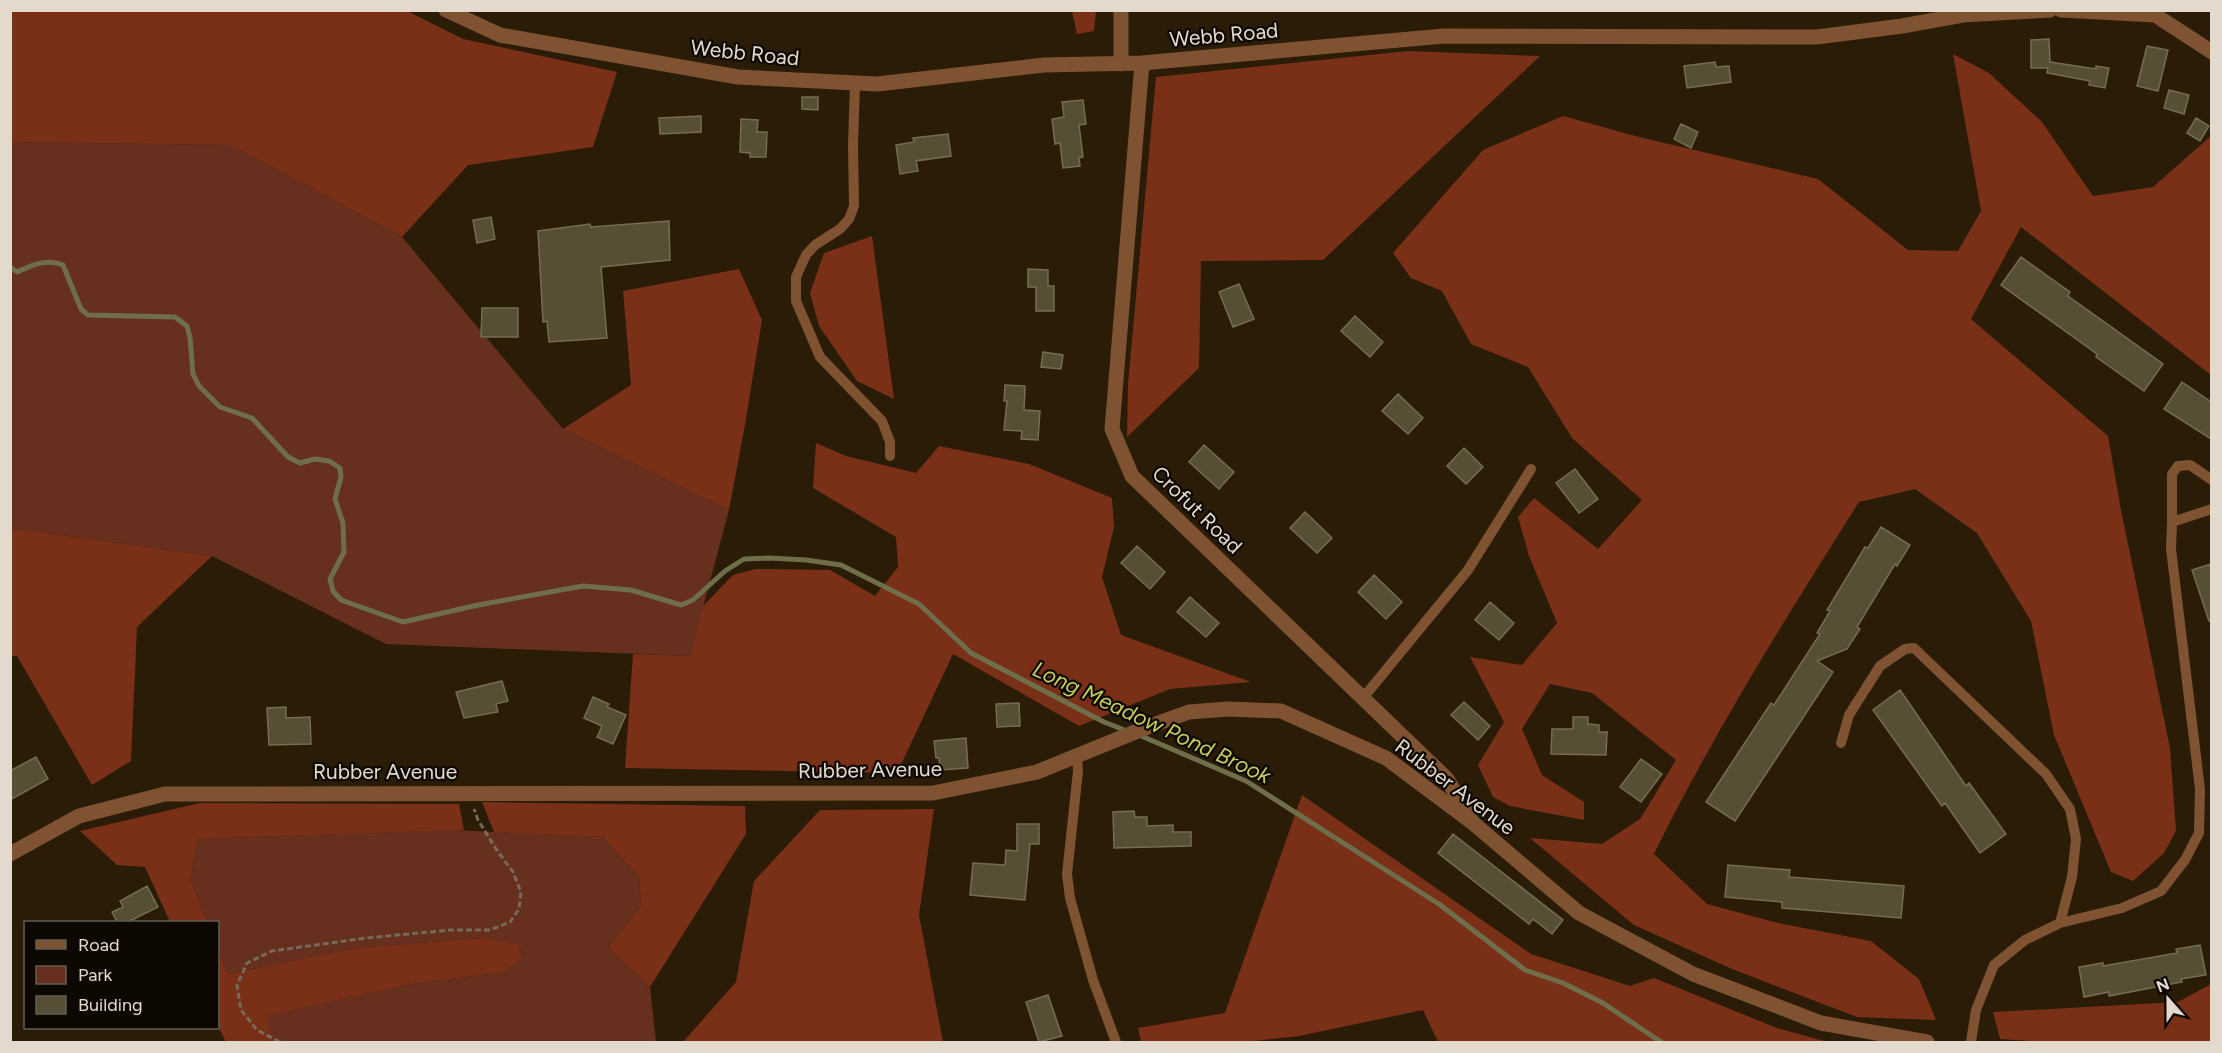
<svg xmlns="http://www.w3.org/2000/svg" width="2222" height="1053" font-family="Figtree,sans-serif">
<rect width="100%" height="100%" fill="#2a1c07"/>
<!-- green -->
<path fill="#67301e" d="M11 142 231 145 402 237 563 429 729 510 690 656 386 644 212 556 11 528Z
M453 830 603 837 639 877 641 906 608 947 650 987 656 1042H272L265 1016 412 984 504 972 523 955 517 944 483 938 355 948 228 974 218 948V922H207L191 880 197 839Z"/>
<!-- forest -->
<path fill="#793017" d="M11 10 407 11 463 39 617 72 593 147 468 165 402 237 231 145 11 142Z
M1072 11H1096L1094 31 1077 34Z
M1408 51 1540 56 1323 260 1201 261 1199 368 1127 437 1128 384 1156 77Z
M1953 54 1989 73 2042 122 2093 196 2153 187 2211 136V375L2021 227 1971 319 2108 436 2121 510 2170 748 2176 831 2164 853 2133 881 2111 872 2054 735 2031 621 1977 533 1915 489 1859 502C1787 616 1714 732 1654 854L1707 904 1778 923 1871 941 1919 979 1936 1020 1857 1017 1732 969 1634 925 1530 838 1602 844 1640 819 1676 760 1592 693 1550 684 1522 729 1542 775 1584 802V820L1510 806 1493 797 1478 765 1504 722 1470 657 1522 665 1557 623 1529 556 1518 517 1534 498 1598 549 1642 500 1572 438 1528 367 1471 344 1442 291 1411 278 1393 253 1483 150 1563 116 1639 137 1818 179 1908 250 1958 251 1981 211Z
M872 236 894 399 857 381 819 326 810 293 824 253Z
M739 269 762 320 745 425 729 510 563 429 631 385 623 291Z
M816 443 846 456 916 473 939 446 1029 464 1112 498 1114 527 1102 577 1121 635 1251 682 1170 689 1079 726 953 654 897 773 625 768 633 654 690 656 703 606 733 575 756 569 830 570 875 596 898 567 896 537 813 488Z
M11 528 212 556 137 627 131 761 92 785 17 656H11Z
M1302 795 1531 954 1630 986 1654 978 1777 1028 1828 1042H1438L1423 1010 1299 1036 1246 1042H1141L1138 1028 1225 1013Z
M482 802 745 806 746 834 650 987 608 947 641 906 639 877 603 837 494 832Z
M200 803 459 804 464 830 197 839 191 880 207 922H170L145 867 117 865 80 831Z
M934 809 919 915 943 1042H683L736 982 754 881 820 810Z
M483 938 517 944 523 956 504 972 412 984 266 1016 272 1042H226L218 1026V948L228 974 355 948Z
M2211 984V1042H2047L2000 1039 1993 1012 2178 1002Z"/>
<g fill="none" stroke-linecap="round" stroke-linejoin="round">
<!-- stream -->
<path stroke="#6e6e4a" stroke-width="5" d="M10 267 17 272C33 265 46 258 63 265L81 309 88 315 175 317 187 326 190 338 193 374 199 386 220 407 252 418 288 457 300 463 315 459 329 461 340 468 341 477 335 499 343 523 344 552 330 579 333 591 341 600 403 622 478 605 583 586 631 590 681 605 693 600 725 571 744 559 769 558 806 560 841 565 919 604 971 653 1104 722 1127 731
M1139 735 1246 781 1439 904 1525 970 1563 983 1603 1003 1661 1042"/>
</g>
<!-- building -->
<path fill="#564f35" stroke="#746d52" stroke-width="1.5" d="M2049 39 2050 62 2096 69V66L2109 68 2105 88 2089 85 2090 81 2047 73 2048 68H2031V40Z
M2147 46 2168 50 2158 91 2137 86Z
M1715 62 1716 67 1729 66 1731 82 1687 88 1684 66Z
M2169 90 2189 95 2184 114 2164 108Z
M802 97H818V110L802 109Z
M1083 100 1086 124 1079 125 1083 157 1079 158 1080 166 1063 168 1060 143 1055 144 1052 119 1064 117 1062 102Z
M701 116V132L660 134 659 118Z
M2196 118 2209 126 2200 141 2187 133Z
M741 119 758 120 757 132H767L766 157H750V153L740 152Z
M1681 124 1698 132 1691 148 1674 139Z
M948 134 951 156 916 161 918 171 900 174 896 145 914 142 913 138Z
M491 217 495 239 477 243 473 220Z
M669 221 670 260 601 267 607 338 549 342 547 321 543 322 538 231 590 224 591 227Z
M2021 257 2070 292 2068 296 2163 364 2144 391 2096 357 2097 354 2001 285Z
M1028 269 1048 270V286H1054V311H1036V287H1028Z
M1239 284 1254 319 1233 327 1219 292Z
M482 308H518V337H481Z
M1355 316 1383 342 1370 357 1341 331Z
M1043 352 1063 355 1061 369 1041 367Z
M2182 382 2211 402V439L2164 409Z
M1005 385 1025 386 1024 410 1040 411 1038 440 1021 439 1022 431 1004 430 1007 401H1004Z
M1398 394 1423 418 1408 434 1382 411Z
M1204 445 1234 472 1219 489 1189 462Z
M1464 448 1483 467 1466 484 1447 466Z
M1575 469 1598 499 1579 513 1556 483Z
M1305 512 1332 538 1317 553 1290 528Z
M1881 527 1910 545 1897 566 1895 564 1857 627 1860 629 1847 649 1817 661 1833 672 1735 821 1706 802 1771 703 1774 705 1820 634 1817 633 1830 611 1827 610 1865 547 1868 548Z
M1137 546 1165 572 1150 589 1121 563Z
M2211 564V621H2209L2192 570Z
M1374 575 1402 602 1386 619 1358 592Z
M1190 597 1219 623 1206 637 1177 612Z
M1490 602 1514 623 1499 640 1475 620Z
M502 681 508 701 496 704 498 712 464 718 456 692Z
M1900 690 1966 786 1969 783 2006 834 1980 853 1945 803 1942 806 1873 710Z
M593 697 609 704 607 707 626 715 613 744 597 737 602 726 584 718Z
M1464 702 1490 726 1478 740 1451 715Z
M1019 703 1020 726 997 727 996 704Z
M286 707V718L310 717 311 744 269 745 267 708Z
M1573 717H1588V724L1599 725V732H1607L1606 755 1551 754 1552 729H1573Z
M966 738 968 768 940 770 939 758H936L934 741Z
M36 757 48 779 10 800V771Z
M1641 759 1662 774 1641 802 1620 787Z
M1134 811 1135 817H1147V826L1173 825V832H1191V846L1114 848 1113 812Z
M1017 824H1039V844H1030L1025 900 970 895 973 863 1005 865 1006 850 1017 851Z
M1453 834 1563 920 1552 934 1533 919 1529 924 1438 853Z
M1728 865 1790 870 1789 877 1904 886 1901 918 1782 908V902L1725 897Z
M147 886 158 907 128 922H117L112 912 123 907 120 901Z
M2200 945 2206 975 2181 979 2182 982 2109 996V992L2084 997 2079 967 2103 963V966L2177 953 2176 949Z
M1048 995 1062 1036 1039 1042 1026 1002Z"/>
<g fill="none" stroke-linecap="round" stroke-linejoin="round">
<!-- path -->
<path stroke="#766a59" stroke-width="3" stroke-dasharray="6 3" stroke-linecap="butt" d="M280 1042 257 1030 241 1010 237 985 247 963 272 951 366 938 451 930H490L510 922 519 909 521 892 513 872 496 849 478 820 474 809"/>
<!-- service -->
<path stroke="#7f5331" stroke-width="10" d="M855 83 853 146 854 206 849 219 840 229 815 245 806 255 796 277V301L820 357 882 421 890 442V456
M2172 522V474L2178 466 2190 465 2212 480
M1363 698 1468 570 1531 469
M1841 743 1849 715 1880 666 1905 649 1914 648 2046 774 2070 809 2076 839 2072 877 2060 923
M1077 757 1078 771 1067 874 1070 898 1093 980 1116 1042
M1971 1042 1976 1010 1994 965 2025 940 2060 923 2122 908 2161 891 2185 860 2199 833 2200 789 2171 549 2172 522 2212 509"/>
<!-- minor -->
<path stroke="#7f5331" stroke-width="15" d="M446 10 500 35 738 77 877 84 1044 65 1142 63 1444 36 1817 37 1902 26 1963 15 2050 10
M1121 10V64
M2061 10 2155 15 2212 52
M1142 63 1112 429 1132 476 1447 779 1473 823"/>
<!-- tertiary -->
<path stroke="#7f5331" stroke-width="15" d="M10 854 79 816 165 794 933 793 1037 772 1150 726 1189 712 1228 709 1281 711 1386 758 1473 823 1579 913 1693 974 1821 1023 1927 1042"/>
</g>
<g text-anchor="middle" stroke-width="4.5" stroke-linejoin="round" paint-order="stroke">
<!-- street labels -->
<g font-size="21" fill="#e3dacd" stroke="#0e0802">
<text transform="translate(1224 35) rotate(-5)" y="7">Webb Road</text>
<text transform="translate(745 53) rotate(6)" y="7">Webb Road</text>
<text transform="translate(1197 510) rotate(44)" y="7">Crofut Road</text>
<text transform="translate(870 770) rotate(-1)" y="7">Rubber Avenue</text>
<text x="385" y="779">Rubber Avenue</text>
<text transform="translate(1455 787) rotate(37)" y="7">Rubber Avenue</text>
</g>
<!-- water labels -->
<g font-size="22" font-style="italic" fill="#c5ce5b" stroke="#0e0802">
<text transform="translate(1152 722) rotate(25)" y="8">Long Meadow Pond Brook</text>
</g>
</g>
<!-- border -->
<rect width="2222" height="1053" fill="none" stroke="#e3dacd" stroke-width="24"/>
<!-- legend -->
<rect x="24" y="921" width="195" height="108" fill="#0e0802" stroke="#635c53" stroke-width="1.5"/>
<rect x="36" y="940" width="30" height="9" fill="#7f5331" stroke="#635c53" stroke-width="1.5"/>
<text x="78" y="951" font-size="18" fill="#e3dacd">Road</text>
<rect x="36" y="966" width="30" height="18" fill="#67301e" stroke="#635c53" stroke-width="1.5"/>
<text x="78" y="981" font-size="18" fill="#e3dacd">Park</text>
<rect x="36" y="996" width="30" height="18" fill="#564f35" stroke="#635c53" stroke-width="1.5"/>
<text x="78" y="1011" font-size="18" fill="#e3dacd">Building</text>
<!-- north arrow -->
<g transform="translate(2168 999) rotate(339)" stroke="#0e0802" stroke-width="4.5" paint-order="stroke">
<path d="M0-4.5L10 22L0 15L-10 22Z" fill="#e3dacd"/>
<text y="-9" font-size="16" font-weight="bold" text-anchor="middle" fill="#e3dacd">N</text>
</g>
</svg>
